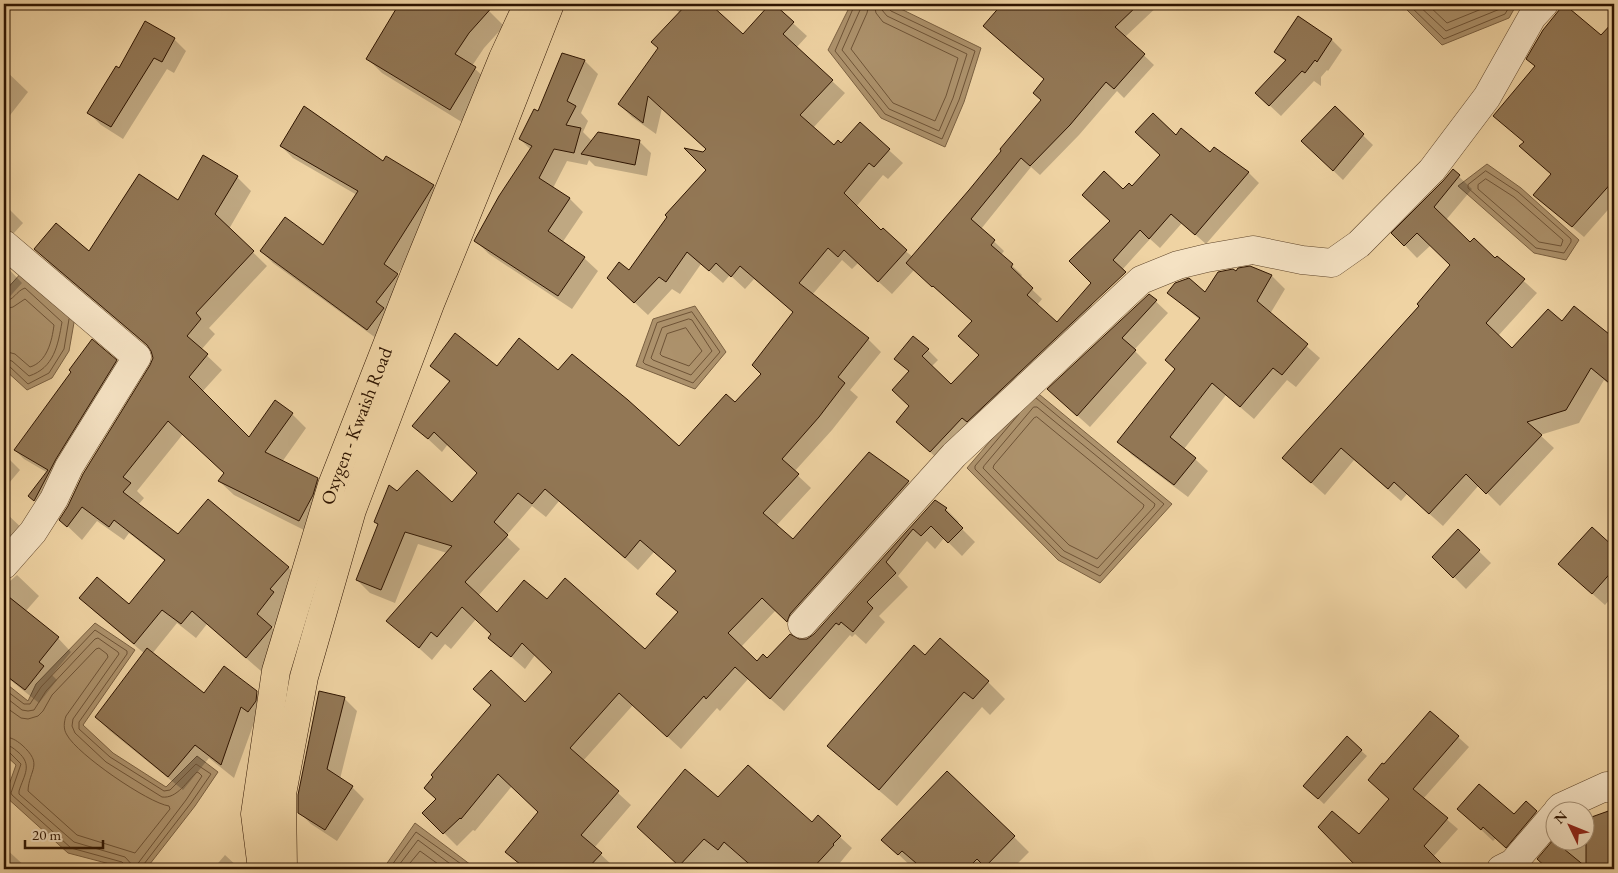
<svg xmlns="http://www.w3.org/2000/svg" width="1618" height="873" font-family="'EB Garamond',serif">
<rect width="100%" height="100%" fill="#efd3a3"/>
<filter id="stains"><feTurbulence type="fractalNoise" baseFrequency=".004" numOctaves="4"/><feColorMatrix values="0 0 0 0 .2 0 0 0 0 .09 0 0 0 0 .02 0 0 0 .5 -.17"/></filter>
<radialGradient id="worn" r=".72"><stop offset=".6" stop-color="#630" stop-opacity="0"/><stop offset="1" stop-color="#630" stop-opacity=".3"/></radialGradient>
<!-- water -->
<path fill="#ad926c" stroke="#7a6041" d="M851 4H886L901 9 981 48 964 102 945 147 881 118 828 50Z
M1401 4H1517L1509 18 1442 45Z
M1487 164 1521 188 1579 240 1566 260 1534 253 1458 186Z
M23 271 75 317 69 351 52 378 27 390 4 369V292Z
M695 306 726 352 695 389 636 366 653 319Z
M1034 390 1172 504 1100 583 1058 560 967 468Z
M95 623 135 650 83 725 113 753 166 787 197 756 218 772 195 806 146 869H129L68 853 5 796 16 765 4 754V682L28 701 36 684Z
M415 823 471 865 469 869H383Z"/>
<!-- shadow -->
<path fill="#0003" fill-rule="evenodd" d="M400 4H492L487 9 504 26 484 48 472 66 490 83 465 124 382 73 367 58Z
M670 4H708L743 36 772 4 807 36 796 48 845 93 813 128 834 147 842 145 860 124 903 163 888 179 883 175 856 207 881 232 913 257 970 191 1042 100 1046 80 985 26 1004 4H1160L1125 37 1154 65 1124 98 1117 91 1079 135 1040 175 1031 167 981 229 1004 251 1001 255 1022 275 1020 278 1042 299 1037 305 1058 324 1093 283 1111 221 1124 191 1132 188 1176 137 1211 154 1215 149 1249 173 1259 183 1206 244 1182 223 1160 248 1150 239 1094 301 1091 307 1126 274 1135 283 941 462 907 431 911 406 910 372 895 359 928 350 938 360 932 366 951 386 980 355 973 322 914 270 892 294 858 263 852 269 842 260 812 295 868 339 881 352 850 390 858 397 832 430 794 472 811 488 776 526 793 541 869 454 908 482 921 495 800 634 776 610 741 647 757 662 767 659 799 641 808 640 814 635 935 501 946 509 959 522 957 524 975 542 962 556 944 538 935 549 927 541 898 576 908 587 879 616 885 622 866 644 855 634 852 637 850 635 784 711 748 679 720 711 717 708 681 749 633 705 583 761 631 805 594 848 614 867 612 869H525L506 852 539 812 512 786 475 831 473 830 457 846 424 813 437 800 425 788 525 704 553 672 535 655 525 669 490 638 493 635 476 619 451 649 445 644 432 660 388 620 447 553 418 544 395 603 370 593 357 580 379 526 375 522 397 492 452 503 479 473 448 444 442 452 414 426 450 383 432 366 498 368 559 372 679 447 735 404 763 374 794 313 754 279 745 289 730 275 723 283 701 264 680 294 672 289 648 315 608 278 630 272 708 170 703 153 707 150 662 108 656 134 632 117 619 104 660 49 680 13ZM559 501 638 570 654 552 677 572 658 594 679 613 645 651 547 601 497 613 478 596 520 549 506 536 532 506 546 517Z
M1299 18 1332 40 1342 50 1328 71 1327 70 1321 77V86L1314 81 1281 116 1267 103 1286 62 1276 52Z
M1612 25 1614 26V203L1584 237 1534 195 1552 175 1521 146 1524 142 1536 67 1528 59 1601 36Z
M174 39 186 51 174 73 167 69 123 139 101 125 89 113 120 70Z
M562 54 585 61 598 74 581 113 588 121 583 132 592 141H639L651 153 647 176 595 166 589 160 587 165 567 161 553 188 570 199 583 212 562 243 584 258 598 271 572 309 489 254 476 241 531 150 520 139 538 112Z
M4 69 28 92 4 123Z
M1335 108 1373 145 1343 180 1313 151Z
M4 124 10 130 4 138Z
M281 146 384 163 433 186 445 198 397 275 409 287 380 341 273 263 261 251 323 247 357 195 293 158Z
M1453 171 1472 189 1446 220 1470 244 1495 260 1498 258 1537 293 1498 336 1513 349 1562 323 1607 334 1614 341V388L1604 380 1579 423 1540 435 1554 448 1500 506 1479 485 1443 526 1407 494 1401 501 1354 460 1325 495 1297 470 1452 265 1431 245 1417 258 1393 233 1444 182Z
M237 177 251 191 229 229 267 266 209 328 215 334 201 350 222 370 202 392 249 439 292 414 306 428 282 462 317 480 332 494 314 535 234 495 219 481 226 474 183 434 137 491 144 498 138 505 178 536 288 567 302 582 288 608 272 628 286 642 261 671 207 624 196 638 177 623 152 654 204 695 256 692 270 706 255 720 234 778 209 758 183 790 110 731 96 717 145 654 95 612 81 598 130 606 166 562 129 533 124 540 97 521 82 540 61 520 151 366 154 358 152 350 50 264 36 249 90 253 179 201Z
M4 204 23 223 4 244Z
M1614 240V249L1610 245Z
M4 264 22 283 4 303Z
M1250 268 1272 276 1285 289 1270 314 1320 358 1296 387 1287 380 1254 419 1226 395 1184 449 1208 471 1188 497 1132 455 1119 442 1176 370 1200 320 1169 293H1206L1237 273Z
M1149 295 1168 313 1134 350 1147 363 1090 427 1061 401Z
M116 361 125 370 39 505 30 496 48 473 24 459 15 450 72 372Z
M4 454 20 470 4 489Z
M4 511 32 538 4 572Z
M1592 528 1614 549V594L1605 605 1572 576Z
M1458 531 1491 563 1466 589 1434 557Z
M17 575 39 596 25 612 58 638 71 652 52 675 57 680 39 703 4 675V581H10Z
M925 657 988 682 1005 699 990 715 982 707 897 806 846 762 829 746Z
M320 692 345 699 357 711 340 779 352 787 364 799 337 841 311 824 299 812Z
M1458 737 1469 747 1423 799 1458 829 1433 857 1445 869H1361L1320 827 1359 835Z
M1347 738 1367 756 1324 804 1310 791Z
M719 798 812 823 840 837 852 848 835 869H684L650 839Z
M1526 803 1548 824 1518 859 1496 838 1493 841 1459 809 1514 816Z
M1614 811V869H1548L1538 859 1556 839 1586 840V820Z
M1014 837 1029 852 1012 869H923L918 865 914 869 883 840Z
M4 847 28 869H4Z
M225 855 240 869H213Z"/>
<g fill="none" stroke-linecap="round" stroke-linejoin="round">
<!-- shore -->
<path stroke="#6e5336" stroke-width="1" d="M855 4 835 51 885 114 942 139 959 100 975 51 891 11 888 8V4
M861 4 860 10 842 50 889 109 939 131 953 98 967 54 887 16 882 10 881 4
M869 4 867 13 851 49 893 103 935 121 946 96 958 58 883 22 876 13 874 4
M1408 4 1444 39 1505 14 1511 4
M1417 4 1446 31 1500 9 1504 4
M1427 4 1447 23 1494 4
M1486 171 1518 192 1571 239V242L1564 253 1536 248 1468 188V185Z
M1486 179 1514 197 1563 240 1561 246 1539 242 1478 189V185Z
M4 301C14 301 16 291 25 288L62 322C58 345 54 368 29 376L12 361 4 359
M4 309 13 307 25 299 54 325C52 341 47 362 30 367L15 354 4 351
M692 312 720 352 693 383 645 364 643 362 657 323Z
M689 319 692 320 712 351 691 375 653 360 651 358 662 328Z
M686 328 702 351 689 366 662 356 660 354 667 334Z
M4 365 9 366 28 384 49 373 64 349 69 319
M1034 407H1037L1155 504 1154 507 1098 568 1064 551 983 468 984 466Z
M1019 414 975 466V469L1061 556 1100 576 1164 504 1036 398
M1037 417 1144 505 1143 508 1097 559 1069 545 993 468 994 465 1034 418Z
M4 689 24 704H30L41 687 95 630 127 651V654L79 722V729L110 757 164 791 170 790 196 764 211 774 191 803 144 864 143 869
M4 696 22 710 28 711 34 710 46 691 95 639 98 638 118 652 119 654 73 719 72 726 75 733 106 762 162 797C177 799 187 781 197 772L199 773 202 776 186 800 136 866 134 867 125 857 74 842 19 794V791C24 775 33 765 18 752 13 748 10 745 4 745
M4 706 21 718 28 719 38 716 43 711 52 695 96 649 99 648 107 654 108 657 66 716C64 722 63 729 67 735 77 754 148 803 169 806L170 809 135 853 77 835 28 791C29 769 44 765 22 745 16 740 11 737 4 737
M4 751 9 752 21 764 11 793 12 795 71 848 122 862 125 865 126 869
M389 869 416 832 464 866 465 869
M396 869 418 840 457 869
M405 869 420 851 445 869"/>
</g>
<!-- building -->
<path fill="#927755" stroke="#2e1400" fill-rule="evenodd" d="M399 4H495L469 33 455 54 476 67 450 110 366 59Z
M687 4H710L743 34 770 4H774L794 22 783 34 833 80 800 115 834 145 838 140 841 143 860 122 890 149 874 167 869 163 844 193 881 230 883 228 907 250 878 282 844 250 838 257 828 248 799 283 869 338 838 377 845 383 819 417 782 459 799 474 763 513 793 539 869 452 909 481 790 614 787 622 762 598 728 633 757 661 763 654 767 658 790 634 799 639H807L814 634 935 500 947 508 945 510 963 528 948 543 931 526 921 536 913 529 886 562 896 573 867 602 873 608 853 632 841 622 839 625 836 623 770 699 735 667 706 699 704 696 667 737 619 693 570 748 619 791 581 835 602 853 587 869H526L505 852 538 812 498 774 461 819 460 818 443 834 422 813 436 799 424 788 433 777 431 775 491 705 473 689 491 670 525 702 552 672 522 643 511 657 488 638 491 634 462 607 437 637 431 632 419 648 386 621 452 546 405 532 381 590 356 580 378 524 374 522 389 485 397 491 417 470 452 502 477 473 434 432 428 439 412 426 450 381 430 366 455 333 497 366 519 338 558 370 572 354 628 400 679 446 726 394 735 402 761 374 752 365 793 312 740 266 731 277 716 263 709 271 687 252 666 282 659 277 634 303 607 278 619 262 629 270 667 217 665 215 706 170 684 148 703 152 706 149 648 96 643 123 618 104 658 48 651 42ZM545 489 625 558 640 540 676 571 656 594 678 612 645 649 565 578 547 599 524 580 497 612 465 582 508 535 494 522 518 493 532 504Z
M1002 4H1139L1115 27 1145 54 1114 89 1106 82 1070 125 1030 166 1021 158 971 219 995 240 991 245 1013 264 1011 267 1033 288 1027 295 1057 322 1091 283 1069 261 1110 221 1082 195 1104 171 1123 189 1129 183 1132 186 1160 155 1135 132 1153 113 1176 135 1181 128 1210 152 1214 147 1249 172 1195 235 1171 214 1149 239 1140 230 1113 260 1126 272 967 422 962 418 930 452 896 422 909 406 892 390 909 371 894 359 913 336 929 349 922 356 951 384 979 355 958 336 972 321 933 286 932 287 906 263 969 190 1001 151 1000 149 1041 100 1033 93 1044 79 983 26Z
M1564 4 1601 35 1614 21V180L1572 227 1533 195 1551 174 1519 146 1524 142 1493 116 1535 66 1526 59 1543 30Z
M1298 16 1332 39 1317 62 1315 60 1305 73 1302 71 1269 106 1255 93 1286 60 1274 52Z
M145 21 175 38 162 62 154 58 111 127 87 113 116 66 119 68Z
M562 53 585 60 567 101 576 106 566 125 581 128 574 153 554 149 539 178 570 198 548 231 585 257 558 296 474 241 499 196 532 146 519 139 534 109 538 111Z
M304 106 383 161 386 156 434 185 384 264 398 274 376 302 384 308 367 330 260 251 285 217 323 245 358 191 280 146Z
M1335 106 1364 134 1333 171 1301 141Z
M598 132 640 140 635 165 581 154Z
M203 155 238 176 215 214 254 251 196 313 201 319 187 336 208 354 189 377 249 437 275 400 293 413 265 452 318 478 313 495 299 521 218 481 224 473 168 421 123 477 131 483 123 492 178 534 208 499 289 567 270 589 274 592 257 614 272 627 246 658 192 611 181 624 162 610 134 644 79 598 97 577 129 604 165 560 114 520 109 527 82 507 67 527 59 520 68 506 83 474 150 365 153 358 151 351 147 345 34 249 56 223 89 251 139 174 178 200Z
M1453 169 1460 175 1434 207 1470 242 1474 238 1495 258 1497 256 1525 279 1486 323 1512 348 1548 309 1562 321 1574 306 1614 338V387L1591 368 1566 410 1527 422 1542 435 1486 494 1466 474 1429 514 1394 482 1388 489 1341 448 1311 483 1282 458 1419 306 1417 304 1450 265 1417 233 1404 246 1391 233 1443 181Z
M1250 266 1272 275 1257 301 1308 344 1282 375 1273 368 1240 407 1212 383 1170 437 1196 458 1174 485 1117 442 1175 369 1165 360 1200 318 1167 293 1175 283 1189 278 1205 292 1218 272 1233 269 1236 271 1238 268Z
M1149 294 1157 300 1122 338 1136 350 1077 416 1047 389Z
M92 339 117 360 56 459 34 501 28 496 48 470 14 450 71 372 69 370Z
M1592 527 1614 547V569L1592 594 1558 564Z
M1458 529 1480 550 1453 578 1432 557Z
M4 593 59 637 39 662 44 666 25 690 4 674Z
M940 638 989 681 973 699 964 692 879 790 827 746 914 645 925 655Z
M147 648 204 693 224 666 257 691 256 701 248 712 241 707 221 765 195 745 168 777 95 717Z
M319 691 345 697 327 769 353 786 325 830 298 813V795Z
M1430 711 1459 736 1413 789 1448 818 1424 846 1447 869H1359L1318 827 1332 811 1359 834 1389 799 1368 780 1382 763 1384 764Z
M1347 736 1362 750 1318 799 1303 786Z
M748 765 812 822 818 815 841 836 833 844 834 845 812 869H755L724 842 718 850 704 839 679 866 637 827 685 769 718 797Z
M947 771 1015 836 985 867 977 859 967 869H923L902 851 898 855 881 840Z
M1479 784 1514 814 1526 801 1537 811 1506 848 1483 827 1481 830 1457 809Z
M1614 809V869H1548L1537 859 1553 840 1586 867V819Z"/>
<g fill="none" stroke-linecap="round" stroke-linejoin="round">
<!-- minor casing -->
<g stroke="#5e4429" stroke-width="29">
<path id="minor" d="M4 244 137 357 69 467 54 499 33 532 4 565
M802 624 954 455 1141 280 1178 265 1207 258 1253 250 1302 260 1332 263 1359 244 1432 170 1487 97 1532 17 1544 4
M1558 810 1561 807 1607 786 1614 790
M1501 869 1513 863 1556 813"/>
</g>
<!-- major casing -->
<g stroke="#2e1400" stroke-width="29">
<g id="major">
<path id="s1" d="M262 869 255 814 276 671 332 485 414 276 503 58 528 4"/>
<path d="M283 869 282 794 304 677 352 510 430 304 496 142 550 4"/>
</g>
</g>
<!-- minor -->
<use href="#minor" stroke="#f5e2c3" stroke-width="28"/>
<!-- major -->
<use href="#major" stroke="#efd3a3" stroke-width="28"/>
</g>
<g text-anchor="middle" stroke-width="4" stroke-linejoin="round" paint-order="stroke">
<!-- street labels -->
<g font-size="19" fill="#2e1400" stroke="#f5e2c3">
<text dy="7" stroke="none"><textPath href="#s1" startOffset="458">Oxygen - Kwaish Road</textPath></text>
</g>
</g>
<!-- margin -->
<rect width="1618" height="873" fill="none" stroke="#efd3a3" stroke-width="20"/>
<rect x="5" y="5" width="1608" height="863" fill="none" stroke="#2e1400" stroke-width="2.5"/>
<rect x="10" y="10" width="1598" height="853" fill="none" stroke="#2e1400"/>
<!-- north arrow -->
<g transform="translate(1570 826) rotate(313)"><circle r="24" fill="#f5e2c3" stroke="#a59075"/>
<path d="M0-4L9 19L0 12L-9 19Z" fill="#8f2418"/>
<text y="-8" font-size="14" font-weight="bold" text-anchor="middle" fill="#2e1400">N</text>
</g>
<!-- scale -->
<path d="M25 840v8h78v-8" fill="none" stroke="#2e1400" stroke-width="2.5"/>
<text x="32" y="840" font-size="15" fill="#2e1400" stroke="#f5e2c3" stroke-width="4" paint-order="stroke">20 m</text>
<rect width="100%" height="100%" filter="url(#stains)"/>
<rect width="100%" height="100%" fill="url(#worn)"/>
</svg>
